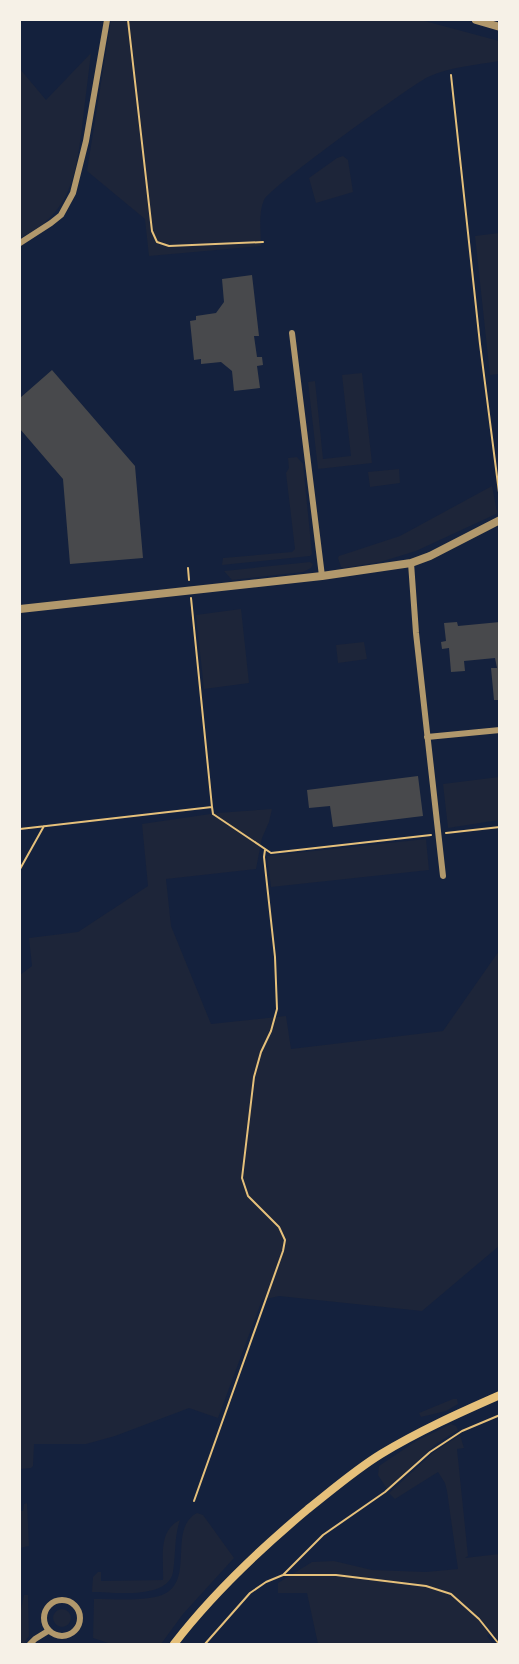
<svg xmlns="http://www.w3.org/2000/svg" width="519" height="1664" font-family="Manrope,sans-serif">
<rect width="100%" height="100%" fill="#14213d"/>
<!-- green -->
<path fill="#1d2539" d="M111 20H421L499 41V61C476 65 450 67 428 77 410 86 270 187 264 200 258 213 261 232 261 246L149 256 145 219 87 171Z
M91 53C88 78 85 102 82 127 76 176 70 215 20 238V69L46 100Z
M343 156 348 160 353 192 316 203 309 178 337 158Z
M499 233V374L490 375 475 236Z
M362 373 372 463 318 469 308 382 315 381 323 459 351 456 342 375Z
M297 457 303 464 312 554 310 556 222 565 223 558 292 552 295 549 286 473 289 468 288 458Z
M399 469 400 483 370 487 368 472Z
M492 486 497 512 496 514 416 551 380 562 344 568 341 567 338 558 339 556 400 536Z
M310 562 313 564 311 568 303 572 232 580 224 571Z
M241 609 249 683 204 689 196 615Z
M364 642 367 659 338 663 336 645Z
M499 777V820L448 828 443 784Z
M272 809 269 822 262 838 256 869 166 879 171 926 211 1024 286 1016 291 1049 443 1031 499 951V1246L422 1311 279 1296 262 1300 218 1418 189 1408 115 1436 86 1444H34L33 1466 31 1468 20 1469V975L32 966 29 938 78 932 148 886 142 824 217 813Z
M426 839 429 870 271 887 267 856Z
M453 1399H457L458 1404 446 1411 421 1417 419 1413Z
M451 1424 456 1426 458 1430 436 1444 387 1489 378 1475 379 1466 416 1441Z
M460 1435 464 1448 457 1449 468 1556 465 1558 499 1554V1641L492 1633 487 1636 493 1644H318L307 1593H278V1583L312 1562 334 1561 372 1570 426 1572 458 1569 447 1491 445 1483 438 1472 395 1499 389 1493 434 1452Z
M27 1503 29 1546 20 1548V1511H23L24 1504Z
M197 1513 203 1515 234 1558 183 1614 161 1644H111L93 1638 94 1599C113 1599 135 1601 155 1597 200 1588 165 1530 197 1513Z
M180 1520C174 1537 176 1554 173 1572 168 1600 114 1592 92 1592L93 1577 98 1572H101V1581L163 1580C164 1559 157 1531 180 1520Z
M24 1595H28L29 1636 23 1644H20V1609H21Z
M53 1618a9 9 0 1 1 18 0a9 9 0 1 1-18 0Z"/>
<!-- building -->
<path fill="#48494c" d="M252 275 259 336H254L257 357H262L263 365 257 366 260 388 234 391 232 371 221 362 201 364V359L194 360 190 321 196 320V316L216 313 224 302 222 279Z
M52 370 135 466 143 558 70 564 63 479 20 429V398Z
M457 622 458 626 500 622V700H494L491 668H497L495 658 464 661 465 671 451 672 449 648 442 649 441 642 446 641 444 623Z
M418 776 423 816 333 827 330 806 309 808 307 790Z"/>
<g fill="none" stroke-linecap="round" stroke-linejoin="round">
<!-- path -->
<path stroke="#e5c07b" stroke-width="2" d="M128 20 152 231 157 242 169 246 263 242
M451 75 480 344 500 500
M188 568 189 580
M191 598 212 807
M20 829 212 807 213 814 271 853 431 835
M446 833 500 827
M20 869 44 826
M194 1501 283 1251 285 1240 279 1227 248 1196 242 1178 254 1077 261 1052 271 1031 277 1009 275 957 264 857 265 850
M283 1575H336L426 1586 451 1594 479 1619 499 1644
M205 1644 250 1593 266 1582 283 1575 323 1535 385 1492 430 1452 462 1431 500 1415"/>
<!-- minor -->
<path stroke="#b1986c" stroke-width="6" d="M20 243 51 223 61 215 73 193 86 141 107 20
M292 333 322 576
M411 563 416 633 443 876
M427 737 500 730
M44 1618a18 18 0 1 1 36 0a18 18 0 1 1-36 0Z
M30 1644 35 1639 48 1631"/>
<!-- tertiary -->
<path stroke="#b1986c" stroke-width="8" d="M476 20 500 27
M20 609 322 576 411 563 430 556 500 520"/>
<!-- secondary -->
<path stroke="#e5c07b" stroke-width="8" d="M174 1644C213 1593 259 1550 308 1509 332 1490 355 1470 381 1454 419 1431 459 1413 500 1395"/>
</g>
<!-- border -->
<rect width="519" height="1664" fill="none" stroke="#f6f1e7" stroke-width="42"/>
</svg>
